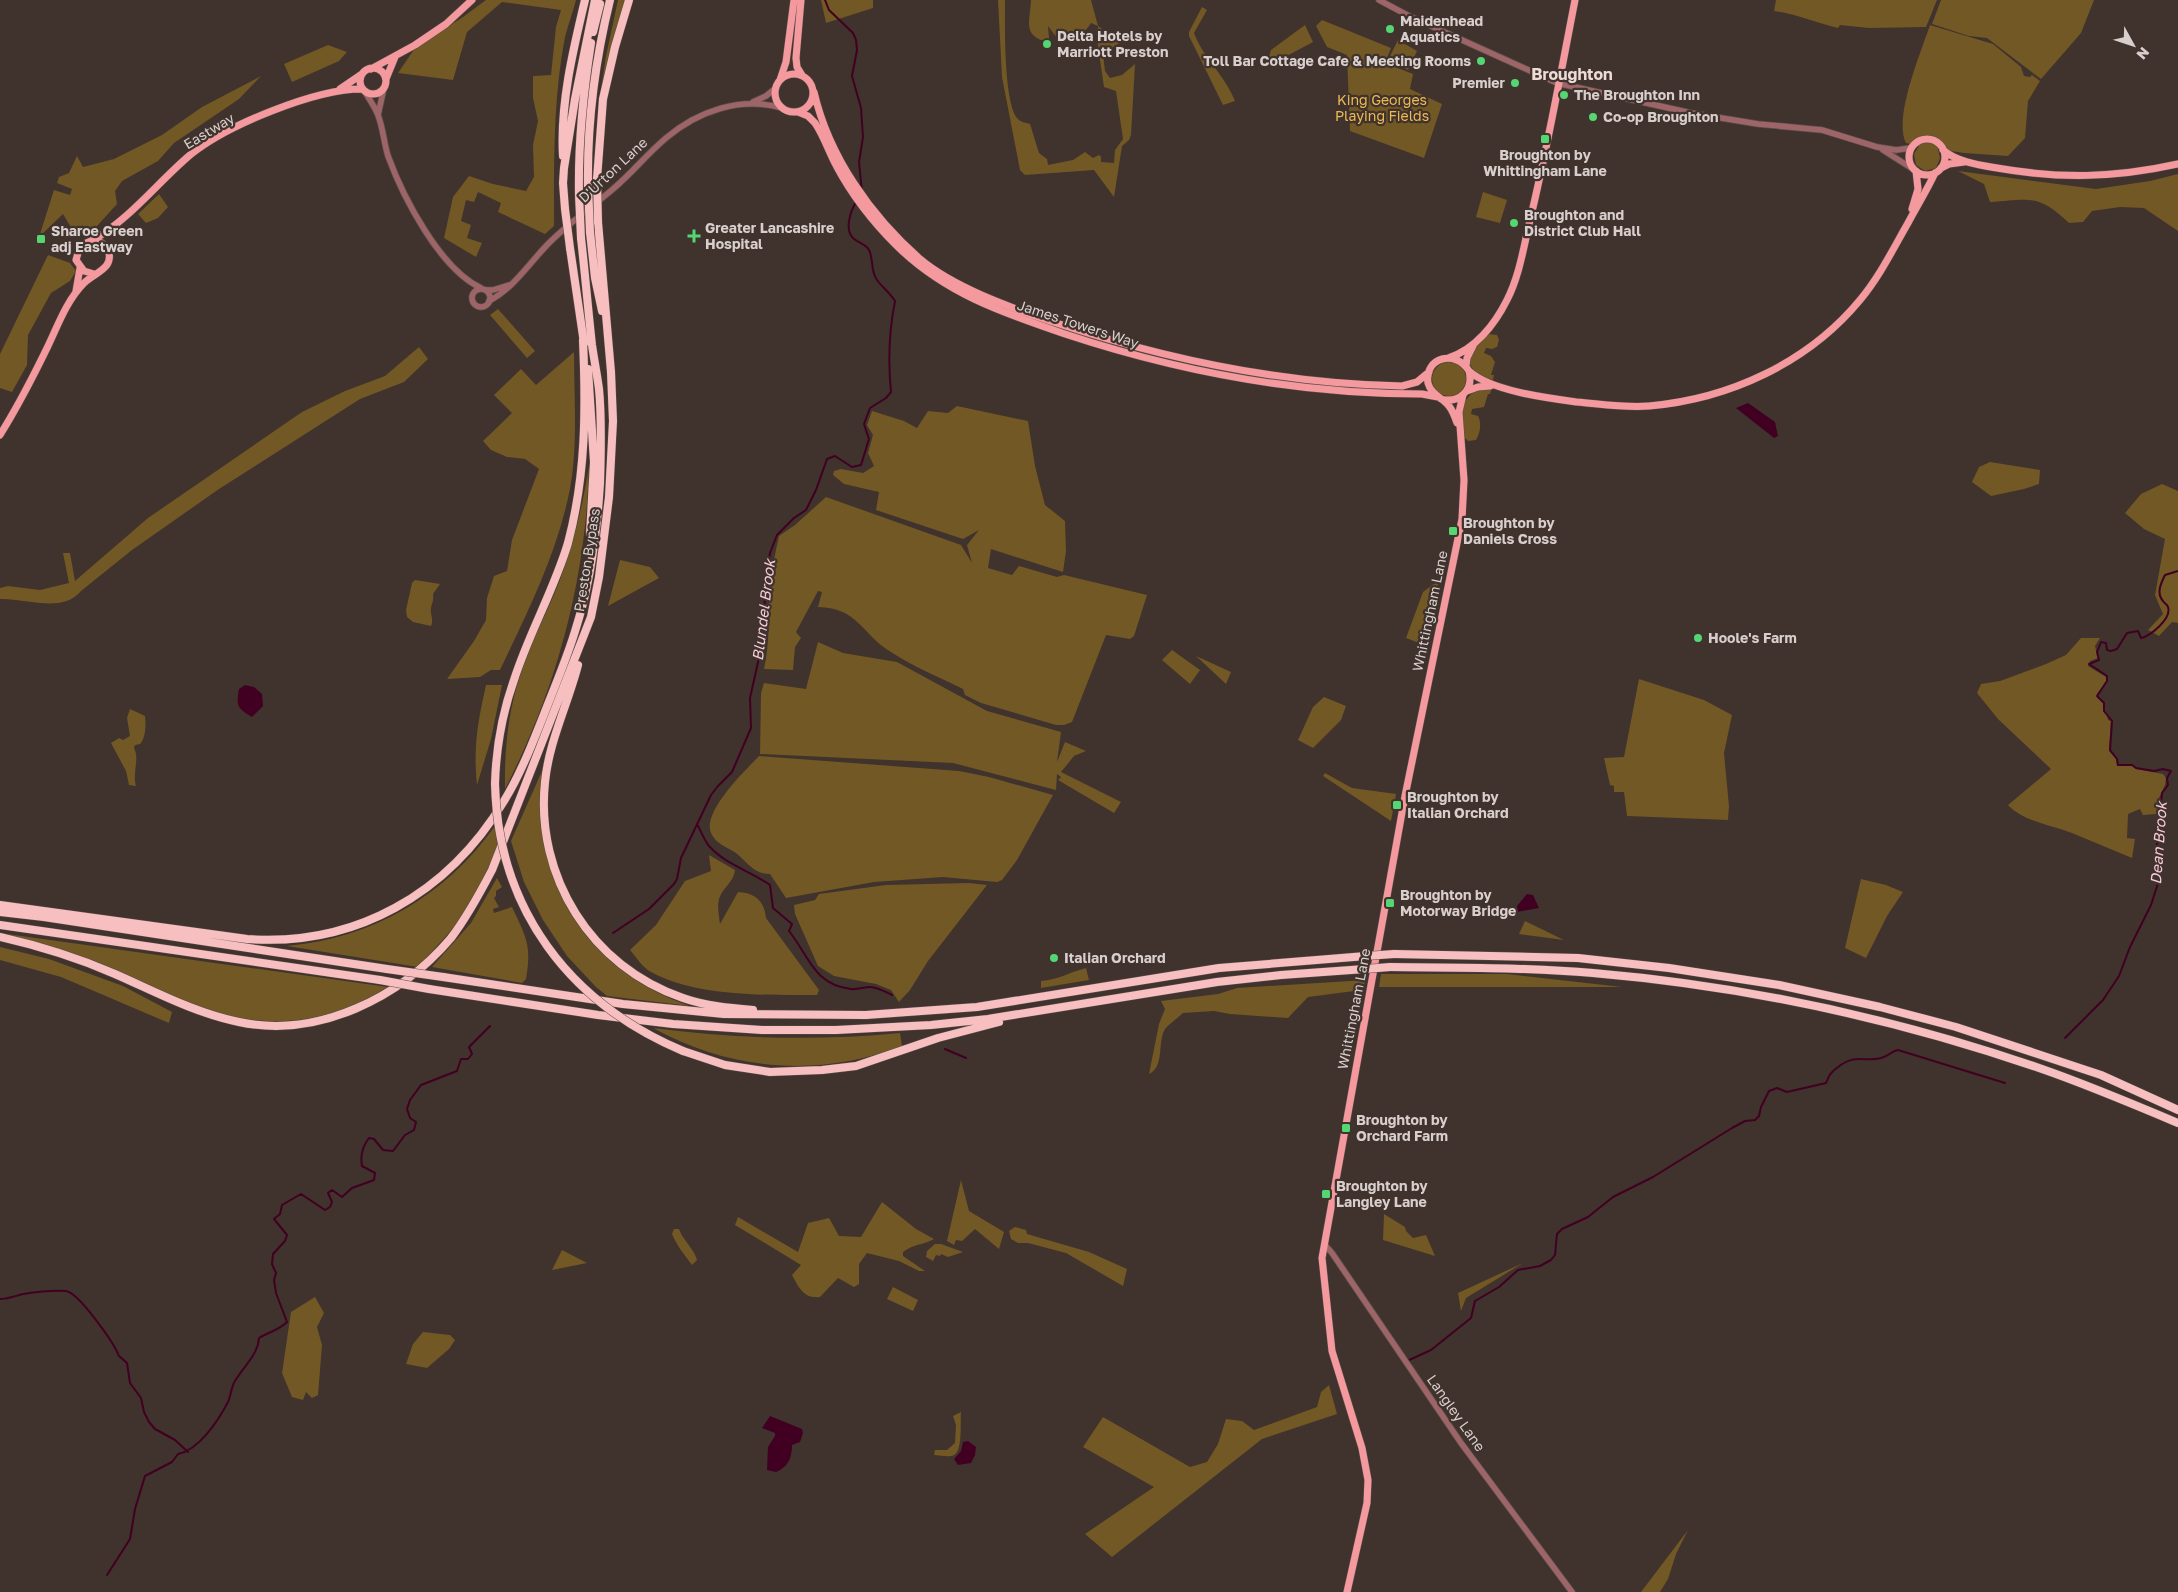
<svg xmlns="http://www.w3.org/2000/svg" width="2178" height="1592" font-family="'Golos Text',sans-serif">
<rect width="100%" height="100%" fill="#40322d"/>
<!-- green -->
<path fill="#725824" d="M486 0H576C573 12 568 25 565 37 553 99 554 163 554 226L545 234 498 212 501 203 478 192 474 202 466 200 461 221 471 225 467 238 482 243 476 257 444 238 453 197 469 176 493 184 526 191 534 177 533 145 538 121 533 98V76L551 75 556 27 561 10 502 2 467 32 453 80 398 73 415 48 463 17Z
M618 0H625L609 57 599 102 606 56Z
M821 0H873V8L826 23Z
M998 0H1005C1005 21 1003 108 1019 120 1021 122 1027 123 1030 124L1039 153 1047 159 1048 165 1073 160 1085 152 1093 158 1099 155 1101 157V162L1114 163 1115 150 1123 139 1116 91 1104 87 1097 39 1098 26 1091 23C1083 36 1073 40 1059 41L1048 26 1049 38 1047 42C1022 35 1030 22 1031 0H1091L1098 26 1121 42 1103 54 1105 71 1110 78 1122 75 1135 64 1131 135 1129 140 1122 146 1114 197 1094 170 1025 175 1020 170 1002 77Z
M1776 0H1937L1926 27 1869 28 1840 25 1838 28C1816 23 1796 14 1774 11Z
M1941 0H2094L2081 33 2041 79 1987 38 1969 36 1932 24Z
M1202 7 1207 10 1194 33C1203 58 1225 75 1235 101L1223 105 1189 36V32Z
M1322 20 1391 48 1385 63 1413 74 1410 89 1442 104 1424 158 1350 131 1347 55 1327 47 1316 26Z
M1305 25 1313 42 1281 59 1268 60 1271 50Z
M1930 25 1993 44 2021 67 2024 76 2030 77 2032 75 2040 81 2028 101 2025 138 2008 156 1964 153 1938 149 1940 158 1936 168 1925 171 1916 165 1914 154 1919 146 1906 143C1893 118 1921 52 1930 25Z
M1398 40 1417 51 1408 70 1388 60Z
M328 45 347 52 339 61 292 82 284 64Z
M261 76 239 99 174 143 158 161 122 181 115 191 117 204 87 237C74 235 69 224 63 214L39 237 54 190 70 195 72 189 57 183 59 177 69 173 77 156 83 167 114 159 162 135 202 107Z
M1958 171 2096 189 2150 181 2178 174V231L2144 208 2120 207 2092 211 2083 222 2069 223C2038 194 2031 199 1990 202L1984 184Z
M1483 192 1507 200 1500 223 1476 217Z
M159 194 168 207 158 218 146 223 138 214Z
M48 255 70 263 76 271 70 281 51 293 28 335 27 365 12 392 0 388V354Z
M498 309 535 351 527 358 490 315Z
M1488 334 1497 335 1499 340 1497 347 1492 349 1486 348 1484 353 1491 356 1495 362 1491 375H1494L1493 380C1482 378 1473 373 1469 362L1474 350Z
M419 347 428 359 404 382 360 399 219 489 132 550 81 591C62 614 26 598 0 599V588L8 586 40 590 69 583 63 553H70L75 581 148 518 302 412 345 391 385 376Z
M574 352C574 397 578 445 570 489 557 554 528 611 500 670H491L480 677 447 679 474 641 486 620 487 598 494 576 507 571 512 540 539 469 525 459 507 457 491 450 483 441 512 413 494 395 521 369 536 385Z
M1432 379a17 17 0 1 1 34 0a17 17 0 1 1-34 0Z
M1482 389 1491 390 1490 394H1488L1484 407 1472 409 1471 414 1478 416C1482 423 1480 434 1476 440L1468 441 1465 438C1461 417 1458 396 1482 389Z
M957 406 1028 421 1035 466 1045 505 1065 521 1066 551 1063 572 991 549 988 568 1012 575 1019 566 1057 577 1064 575 1147 595 1134 636 1130 639 1106 635 1072 722 1064 725H1056L981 703 965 695 963 689C939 677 914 667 891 652 861 634 859 608 818 607L822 592 818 591 796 632 801 638 795 647 793 670 764 669C770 643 768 617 770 590 771 572 775 554 779 536L795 525 826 497 961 545 972 563 967 545 979 530 963 539 876 510 879 492 844 484 833 475 834 471 841 469 863 473 874 466 868 453 873 435 867 425 872 411 904 421 917 428 928 411 948 413Z
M1990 462 2040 470 2039 484 2024 489 1991 496 1972 482 1979 467Z
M589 466C586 580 557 688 505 789 504 742 510 697 528 654 538 628 551 604 561 577 574 541 583 504 589 466Z
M2162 484 2178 491V623L2172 622 2159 636 2148 630 2163 614 2155 595 2165 539 2144 529 2125 513 2141 494Z
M620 560 650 567 659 578 608 606Z
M415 580 440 584 433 594C434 601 432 602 431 608 430 615 434 619 431 626L413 622 407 617 406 610 412 583Z
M1439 580 1435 602 1429 605 1423 639 1428 642 1423 663 1416 660 1419 643 1406 638 1423 592Z
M2081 638H2100L2095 646 2098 658 2090 661 2088 666 2106 677 2107 681 2097 694V697L2104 704 2103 711 2107 715 2108 720 2111 721 2109 751 2116 759 2117 766H2132L2136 769 2163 774 2166 778 2165 785 2158 800 2156 814 2143 815 2140 809 2128 814 2127 838 2135 839 2132 858C2112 850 2092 841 2072 833 2052 825 2022 821 2008 805L2051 769 1998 719 1977 693 1981 684 2000 681 2046 664 2066 655Z
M818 642 843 653 897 662 987 711 1061 732 1057 762 1065 742 1086 751 1074 756 1061 772 1121 802 1114 813 1058 780 1061 777 1057 774 1056 790 953 763 760 754 761 693 764 683 806 689Z
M1172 650 1200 670 1190 684 1162 660Z
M1196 656 1231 672 1226 684Z
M1639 679 1704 700 1732 715 1724 753 1729 806 1728 820 1627 816 1624 792H1614V786L1610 785 1604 758 1624 757Z
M486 685H502L491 739 477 785C473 747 478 721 486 685Z
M1324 697 1346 706 1341 720 1313 748 1298 740 1313 707Z
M130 709 145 716C146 725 146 737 140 744L135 745 134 748C140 759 132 773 136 786L129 785 126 771 111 743 119 738 123 740 130 736 127 718Z
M759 756 959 771 989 777 1053 795 1017 860 1002 880 997 882 943 877 874 882 786 898 770 874C754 874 748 863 736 853 727 847 718 845 712 835 699 814 746 770 759 756Z
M542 771C529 879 586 971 690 1006L607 996 596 987 567 956 543 920 524 882 511 841Z
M1325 773 1352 788 1396 794 1391 821 1323 776Z
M495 826 498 845 480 886 457 924 418 967 287 946C373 938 445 896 495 826Z
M709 855 735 870C734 882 723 887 719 899 717 907 719 915 720 924L738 892C755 893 764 900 766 918L819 990 817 995C767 995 696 997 651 972 643 968 636 957 630 950L656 925 685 881 711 871Z
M497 878 502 887 496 891V896L494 898 499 907 493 909 494 913 512 907C526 937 532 945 526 979L522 983 432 967 471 923Z
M1861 879 1886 885 1903 892 1887 916 1866 958 1845 948Z
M969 883 987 885 928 961 910 990 899 1002 891 990 876 984 834 976 818 966 795 914 794 905 815 900 819 894 886 885Z
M1525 921 1564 940 1519 934Z
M0 933 388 987C318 1030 256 1030 181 1001 158 991 136 978 112 968 76 953 38 942 0 933Z
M0 947 49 959 123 986 172 1012 169 1023 61 977 0 960Z
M1086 968 1089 980 1041 988V981C1058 980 1070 972 1086 968Z
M1381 974H1507L1622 987H1379Z
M1366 980 1362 990 1308 997 1288 1018 1230 1014 1214 1011 1183 1013C1179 1017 1168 1025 1165 1029 1157 1042 1165 1067 1149 1074L1159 1024 1165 1009 1161 1001 1218 994 1237 988Z
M653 1028C735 1039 817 1041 900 1033L902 1046C818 1078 731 1071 653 1028Z
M961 1180 969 1211 1004 1232 999 1249 975 1229 962 1241 956 1240 954 1245 947 1241Z
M882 1202 916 1229 934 1239C923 1245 913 1244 903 1252V1256L925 1271H919L899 1261 867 1253 859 1264V1284L854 1287 838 1278 820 1297C804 1299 799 1288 792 1275L801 1265 735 1225 738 1217 798 1252 808 1223 829 1218 839 1236 861 1237Z
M1384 1214 1405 1227 1406 1231 1413 1238 1426 1235 1435 1256 1383 1240Z
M1015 1227 1026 1230 1027 1234 1089 1252 1127 1269 1123 1286 1066 1253 1028 1243H1018L1011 1239 1009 1231Z
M674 1229H679C682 1239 695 1250 697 1260L692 1265C684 1254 677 1246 672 1234Z
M935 1244H941L963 1252 948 1257 941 1254 940 1256 936 1255 933 1261 926 1257 927 1251Z
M562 1250 587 1263 552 1270Z
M1523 1263 1466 1298 1461 1311 1458 1293Z
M893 1287 918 1300 913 1311 887 1299Z
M315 1297 324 1313 317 1327 322 1345 318 1395 312 1398 306 1392 303 1400 292 1397 282 1373 291 1312Z
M423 1332 450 1335 455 1340 449 1349 427 1368 406 1364 413 1344Z
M1329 1385 1337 1414 1262 1439 1112 1557 1085 1534 1154 1487 1083 1447 1103 1417 1190 1467 1207 1462 1218 1444 1226 1419 1242 1421 1254 1430 1317 1407 1321 1392Z
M961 1412C960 1421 963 1451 954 1455 949 1458 940 1455 934 1455L935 1450H947L955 1443 956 1425 953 1416Z
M1688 1530 1676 1554 1668 1579 1660 1592H1641Z"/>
<!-- water -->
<path fill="#410022" d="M1748 403 1775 422 1778 436 1774 438 1736 408Z
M245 685 254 687 262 694 263 706 252 717C237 708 236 706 239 689Z
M1527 894 1533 895 1539 908 1517 912V906Z
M770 1416 802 1429 803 1433 800 1442 792 1445C792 1458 788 1467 776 1472L767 1470 768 1447 775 1436V1433L762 1428Z
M968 1441 976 1447 975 1455 971 1463 958 1465 954 1459 961 1451 963 1442Z"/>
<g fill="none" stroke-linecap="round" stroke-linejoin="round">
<!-- stream -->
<path stroke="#410022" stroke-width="2" d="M825 0 829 10 853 33 856 40 857 50 852 76 861 108 863 137 859 162 862 192
M697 824C701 831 704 840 709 846 725 864 750 871 770 885L773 908 792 924 789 931C809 956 814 985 851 989 857 990 864 987 870 987 877 987 886 992 892 995
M613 933 649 909 674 884 677 879 681 858 711 795 718 786 732 772 751 728 750 698 763 640 766 576 770 553 777 535 794 518 806 510 816 490 827 459 835 456 852 467 861 465 869 439 864 424 870 408 886 398 891 392C888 362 889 331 895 301 890 293 882 287 877 280 870 270 874 260 869 250 866 244 859 243 854 239 844 231 850 212 856 202
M2065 1038 2103 1000 2119 976 2130 947 2151 905 2160 877 2156 854 2162 793 2168 785 2167 778 2171 771 2163 769 2154 771 2136 768 2132 765H2118L2117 759 2110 750 2112 721 2104 711V703L2097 696 2107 681V676L2089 664 2099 660 2097 652 2101 642 2106 643 2107 650 2111 651 2117 649 2127 633 2138 631 2141 638C2150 636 2172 619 2168 607 2167 604 2165 604 2163 601 2156 593 2161 583 2165 575L2178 571
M945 1049 966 1058
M0 1299C8 1299 15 1296 23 1294 36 1292 53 1290 66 1291 79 1293 114 1343 119 1356L127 1363 130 1383 141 1398 144 1412 149 1422 155 1429 175 1440 188 1452
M1407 1361 1431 1350 1471 1318 1475 1301 1499 1287 1518 1270 1540 1266 1551 1260 1555 1255 1557 1234 1562 1229 1588 1217 1613 1197 1653 1177 1732 1128 1745 1121 1755 1120 1759 1116 1761 1107 1769 1091 1777 1088 1787 1092 1826 1083C1829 1075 1831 1072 1838 1067 1857 1052 1866 1064 1884 1057 1889 1055 1892 1051 1898 1050L2005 1083
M107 1575 130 1539 135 1509 145 1476 172 1462 178 1454C199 1450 218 1421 228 1402 231 1396 231 1387 235 1381 243 1367 258 1355 259 1338 269 1332 279 1330 287 1322L276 1293 274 1280 276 1273 272 1264 273 1254 285 1241 287 1235 274 1219 280 1214 282 1205 301 1194 325 1210 330 1207 332 1202 328 1193 332 1190 342 1197 352 1188 374 1180 375 1173 362 1166C360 1155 362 1147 369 1138L374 1139 383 1150 393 1151 405 1135 414 1130 416 1122 410 1118 407 1109 410 1100 421 1085 457 1071 461 1059H468L472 1054 469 1047 490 1026"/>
<!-- minor casing -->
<g stroke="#5b4e4a" stroke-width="7">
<path id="minor" d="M1379 0 1409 16 1557 83 1691 113 1758 124 1822 130 1877 147 1896 150 1911 148
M365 92C369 99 375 107 378 115 383 128 384 143 388 156 403 197 440 269 481 288
M753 102 766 96 776 88
M378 115 384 88
M1883 150 1913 169
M472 298a9 9 0 1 1 18 0a9 9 0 1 1-18 0Z
M486 290H493L509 285
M489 301C514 288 530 262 549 243 569 223 592 207 613 189 632 173 647 154 666 138 698 111 741 96 782 108
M1325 1245 1332 1253 1461 1443 1572 1592"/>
</g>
<!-- major casing -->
<g stroke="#5b4e4a" stroke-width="8">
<path id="major" d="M801 0 796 58 797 67 802 75
M360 81a13 13 0 1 1 26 0a13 13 0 1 1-26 0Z
M371 69 415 45 446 24 472 0
M775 93a19 19 0 1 1 38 0a19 19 0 1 1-38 0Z
M386 79 395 57
M780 80 786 62 794 0
M340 89 362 74
M814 92C829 157 871 216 920 259 953 287 1009 307 1050 321 1164 359 1281 384 1402 386L1417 382 1429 372
M798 112 808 116 815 123C824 136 829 153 837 167 852 195 873 222 896 245 944 293 1003 313 1065 334 1180 372 1301 394 1422 394L1438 397
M1909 157a18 18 0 1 1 36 0a18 18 0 1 1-36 0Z
M1943 150C1957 162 1979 165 1997 168 2060 179 2115 178 2178 164
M1941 168 1949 164 1964 162
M1912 209 1918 189 1916 171
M93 240C130 219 157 183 190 155 227 125 315 89 362 89
M76 291 80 268
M1448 358C1475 350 1495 324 1507 300 1520 275 1524 244 1531 216 1548 145 1561 72 1575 0
M1466 366 1467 358 1473 346
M1469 371C1491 391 1547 398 1577 402 1601 404 1625 408 1649 406 1729 399 1808 363 1860 300 1880 276 1893 249 1908 223 1917 206 1927 190 1935 173
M1467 391 1478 387 1490 386
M1441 399C1459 404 1474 390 1469 371 1456 349 1424 357 1428 383 1431 395 1442 397 1449 406 1453 411 1455 417 1457 423
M0 435C18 406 33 377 48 346 58 325 67 300 84 283 95 272 115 269 108 249L102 243 93 240 80 246 76 260 84 271 94 274
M1347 1592 1367 1503 1368 1480 1362 1448 1332 1351 1322 1258 1405 796 1462 519 1464 480 1459 412 1463 395"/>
</g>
<!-- highway casing -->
<g stroke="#5b4e4a" stroke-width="9">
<path id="highway" d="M593 32 600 4
M563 156C560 104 573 50 585 0
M597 179 603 99 615 47 629 0
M588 186C587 123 595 61 610 0
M579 195C578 144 583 94 591 43
M565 209 563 183 564 168 575 99 595 0
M590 232 595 278 602 311
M570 248 584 343
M588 369 594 462 590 534
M578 665C568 704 549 741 545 782 535 876 591 967 683 998 706 1006 729 1008 753 1010
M495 784C496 748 502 714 514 680 529 633 554 590 568 543 586 475 586 409 583 340
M0 905 247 939C355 947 448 894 504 801 523 770 536 734 550 699 559 676 569 652 576 628 591 581 597 532 600 483 601 452 602 419 599 389 597 374 594 359 592 345 588 309 585 273 581 238
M0 912 44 917 387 969
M0 925 380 980
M0 937C40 946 78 958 115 974 156 992 195 1013 239 1022 318 1039 401 997 451 938 467 917 480 893 492 870L591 617 599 577 609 497 613 421 611 372 598 222
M1394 954 1578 958 1669 968 1779 985 1880 1007 1956 1027 2101 1075 2178 1110
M1390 967C1457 968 1526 967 1593 973 1746 986 1897 1019 2042 1069 2088 1085 2133 1104 2178 1123
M443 977 623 1004 724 1014 866 1015 977 1007 1219 968 1366 956
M429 989 598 1015 673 1024 762 1030H836L931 1025 988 1019 1217 982 1281 975 1365 969
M683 1051 725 1065 770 1072 822 1070 856 1066 938 1038 999 1022"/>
</g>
<!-- minor -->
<use href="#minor" stroke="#9d6567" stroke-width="5.5"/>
<!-- major -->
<use href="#major" stroke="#f4999d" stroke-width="7"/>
<!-- highway -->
<use href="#highway" stroke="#f7bfc0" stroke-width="8"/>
<!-- highway-bridge casing -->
<g stroke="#5b4e4a" stroke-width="9" stroke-linecap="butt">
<path id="highway-bridge" d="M597 179 598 222
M588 186 590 232
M579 195 581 238
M565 209 570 248
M495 784C498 909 569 1003 683 1051
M1366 956 1394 954
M387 969 443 977
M1365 969 1390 967
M380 980 429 989"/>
</g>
<!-- highway-bridge -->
<use href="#highway-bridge" stroke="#f7bfc0" stroke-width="8"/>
</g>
<!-- markers -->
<g fill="#54d672" stroke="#40322d" stroke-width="2">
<circle cx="1390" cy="29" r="5"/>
<circle cx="1047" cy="44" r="5"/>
<circle cx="1481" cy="61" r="5"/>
<circle cx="1515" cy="83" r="5"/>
<circle cx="1564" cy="95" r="5"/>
<circle cx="1593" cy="117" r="5"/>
<rect x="1540" y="134" width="10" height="10" rx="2.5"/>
<circle cx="1514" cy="223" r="5"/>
<path d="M691.5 228.5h5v5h5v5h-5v5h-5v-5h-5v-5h5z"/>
<rect x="36" y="234" width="10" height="10" rx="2.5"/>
<rect x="1448" y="526" width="10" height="10" rx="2.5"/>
<circle cx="1698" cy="638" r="5"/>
<rect x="1392" y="800" width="10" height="10" rx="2.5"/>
<rect x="1385" y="898" width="10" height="10" rx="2.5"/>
<circle cx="1054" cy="958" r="5"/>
<rect x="1341" y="1123" width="10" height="10" rx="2.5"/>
<rect x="1321" y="1189" width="10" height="10" rx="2.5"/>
</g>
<g text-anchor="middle" stroke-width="4.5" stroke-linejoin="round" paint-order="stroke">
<!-- poi labels -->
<g font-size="14" font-weight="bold" fill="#d8cfcc" stroke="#40322d" text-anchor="start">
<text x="1400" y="26">Maidenhead<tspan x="1400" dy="16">Aquatics</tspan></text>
<text x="1057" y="41">Delta Hotels by<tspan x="1057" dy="16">Marriott Preston</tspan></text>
<text x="1471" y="66" text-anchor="end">Toll Bar Cottage Cafe &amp; Meeting Rooms</text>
<text x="1505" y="88" text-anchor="end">Premier</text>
<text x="1574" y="100">The Broughton Inn</text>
<text x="1603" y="122">Co-op Broughton</text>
<text x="1545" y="160" text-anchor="middle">Broughton by<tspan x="1545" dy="16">Whittingham Lane</tspan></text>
<text x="1524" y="220">Broughton and<tspan x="1524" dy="16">District Club Hall</tspan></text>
<text x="705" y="233">Greater Lancashire<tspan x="705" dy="16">Hospital</tspan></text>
<text x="51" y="236">Sharoe Green<tspan x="51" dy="16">adj Eastway</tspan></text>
<text x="1463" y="528">Broughton by<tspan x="1463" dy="16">Daniels Cross</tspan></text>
<text x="1708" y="643">Hoole's Farm</text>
<text x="1407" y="802">Broughton by<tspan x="1407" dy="16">Italian Orchard</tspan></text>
<text x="1400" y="900">Broughton by<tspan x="1400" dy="16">Motorway Bridge</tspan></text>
<text x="1064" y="963">Italian Orchard</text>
<text x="1356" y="1125">Broughton by<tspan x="1356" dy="16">Orchard Farm</tspan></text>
<text x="1336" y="1191">Broughton by<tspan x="1336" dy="16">Langley Lane</tspan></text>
</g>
<!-- park labels -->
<g font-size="14" fill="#edbb54" stroke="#40322d">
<text x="1382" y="105">King Georges<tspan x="1382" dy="16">Playing Fields</tspan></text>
</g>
<!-- street labels -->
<g font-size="14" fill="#d8cfcc" stroke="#40322d">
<text transform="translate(209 131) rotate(-31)" y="5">Eastway</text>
<text transform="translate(613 170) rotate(-43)" y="5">D'Urton Lane</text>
<text transform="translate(1078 324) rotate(18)" y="5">James Towers Way</text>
<text transform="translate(587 560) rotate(-81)" y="5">Preston Bypass</text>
<text transform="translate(1430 611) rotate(-78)" y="5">Whittingham Lane</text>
<text transform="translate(1354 1009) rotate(-79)" y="5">Whittingham Lane</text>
<text transform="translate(1456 1413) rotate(55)" y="5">Langley Lane</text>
</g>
<!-- water labels -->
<g font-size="15" font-style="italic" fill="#f6cbda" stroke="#40322d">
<text transform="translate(764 610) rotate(-83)" y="5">Blundel Brook</text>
<text transform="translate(2159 843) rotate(-86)" y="5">Dean Brook</text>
</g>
<!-- quarter labels -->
<g font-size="16" font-weight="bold" fill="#eddbd5" stroke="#40322d">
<text x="1572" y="80">Broughton</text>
</g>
</g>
<!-- north arrow -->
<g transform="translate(2133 45) rotate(130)" stroke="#40322d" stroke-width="4" paint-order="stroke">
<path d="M0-4L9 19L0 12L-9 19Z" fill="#d8cfcc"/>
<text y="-8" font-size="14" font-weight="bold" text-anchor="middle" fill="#d8cfcc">N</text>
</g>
</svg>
